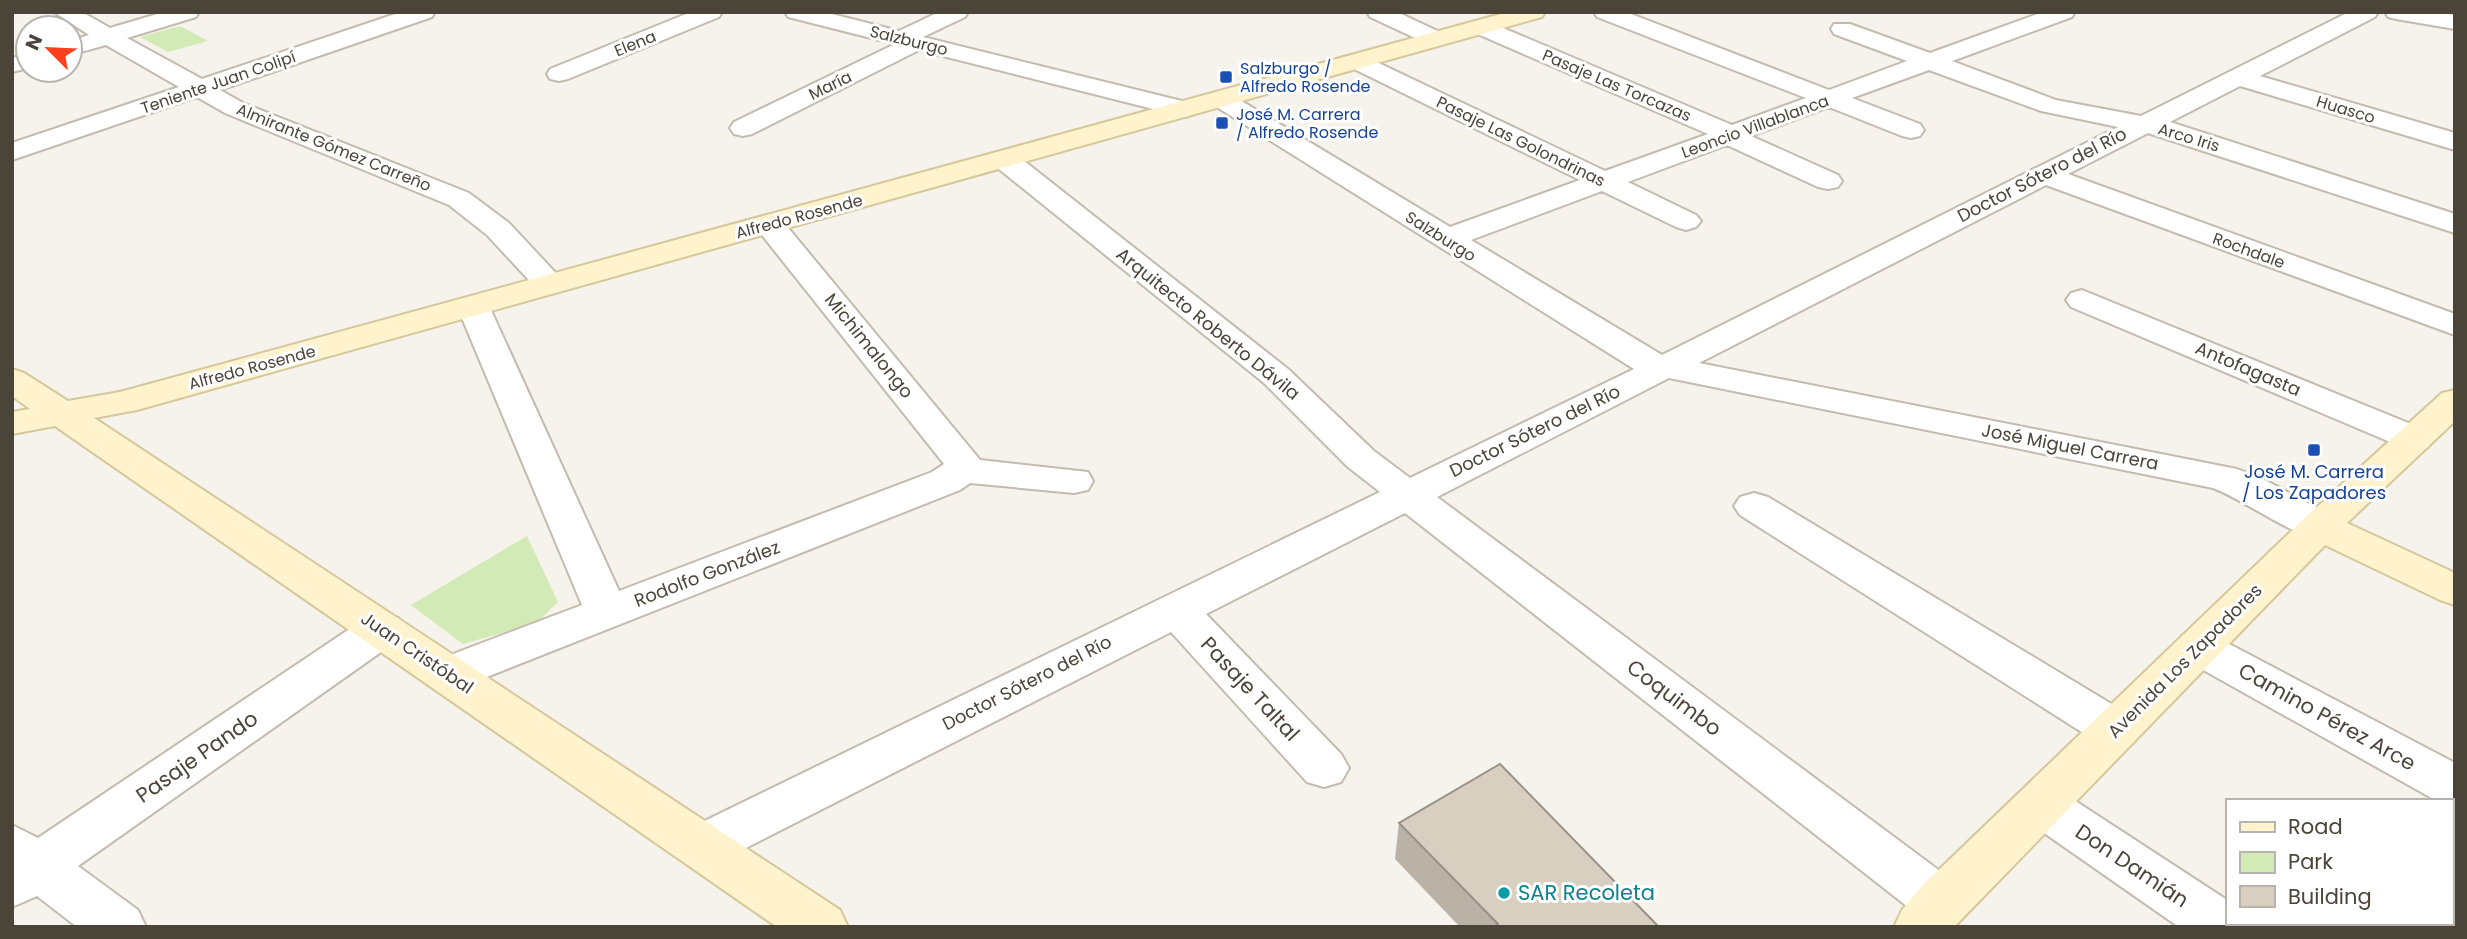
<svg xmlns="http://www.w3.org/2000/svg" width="2467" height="939" font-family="Poppins,sans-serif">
<rect width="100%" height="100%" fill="#f6f3ec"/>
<!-- green -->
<path fill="#d2eab5" d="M180 26 208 41 168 52 140 37Z
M527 536 558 602 536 623 463 644 411 605Z"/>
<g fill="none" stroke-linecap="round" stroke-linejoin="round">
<!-- street casing -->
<g stroke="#c2bbae" stroke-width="4">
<path id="street" d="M54 12H82L110 28 164 12H199L196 17 127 38 202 79 401 12H435L432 17 220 90 243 103 469 193 509 223 566 284 561 291 550 294 539 291 487 235 449 205 225 113 197 97 12 160V143L179 87 106 45 70 55V41L89 35Z
M691 12H722L719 17 568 79 559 81 550 79 547 74 550 69Z
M785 12H824L899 31 939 12H968L965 17 923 37 1194 104 1198 109 1194 114 1185 117 919 50 752 134 743 136 734 134 730 128 734 122 895 44 788 17Z
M1367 12H1397L1444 34 1448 39 1444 44H1428L1370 17Z
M1594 12H1626L1829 90 1907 61 1834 34 1831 29 1834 24H1850L1930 53 2043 12H2075L2072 17 1952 61 2056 100 2141 116 2349 12H2378L2375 17 2260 76 2455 133V150L2240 86 2170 122 2455 214V233L2148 133 2068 174 2455 314V335L2046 185 1699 363 2237 469 2263 479 2334 517 2340 526 2334 535C2329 537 2323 539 2318 539 2296 537 2240 498 2213 488L1669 378 1437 497 1960 886 1968 902 1960 918 1941 925 1922 918 1405 513 1206 614 1341 754 1349 768 1341 782 1324 787 1307 782 1171 632 720 861 702 868 684 861 676 846 684 831 1380 492 1348 467 1264 383 994 165 990 159 994 153 1004 151 1014 153 1288 369 1374 451 1410 478 1634 369 1212 104 1208 99 1212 94 1221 91 1230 94 1450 227 1580 180 1348 66 1344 61 1348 56H1364L1605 171 1708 134 1473 32 1470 27 1473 22H1489L1732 125 1806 98 1597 17ZM1929 70 2041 111 2118 127 1662 355 1471 240 1602 191 1676 227 1686 230 1696 227 1701 221 1696 215 1628 182 1727 145 1818 187 1828 189 1838 187 1842 181 1838 175 1751 136 1829 107 1902 136 1911 138 1920 136 1924 130 1920 124 1852 98Z
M2385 12H2437L2455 15V29L2396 19 2388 17Z
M28 54V68L12 72V58Z
M769 215 780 218 980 460 1088 472 1093 481 1088 490 1074 493 970 483 960 490 464 686 448 691 432 686 425 674 432 662 582 605 457 306 461 299 473 296 485 299 489 306 619 591 932 472 944 464 758 230 754 224 758 218Z
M2082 290 2428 431 2434 439 2428 447 2415 450 2402 447 2071 307 2066 300 2071 293Z
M1754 493 1768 497 2133 717 2140 730 2133 743 2116 748 2099 743 1740 515 1734 506 1740 497Z
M382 613 398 618 404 629 398 640 78 866 138 910 146 927H77L37 896 12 907V825L38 838 366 618Z
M2198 631 2214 636 2455 763V807L2451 806V801H2437L2182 658 2176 647 2182 636Z
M2042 785 2060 791 2227 900V923H2249L2250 927H2179L2024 819 2017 805 2024 791Z"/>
</g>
<!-- secondary casing -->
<g stroke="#d6c79b" stroke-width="4">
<path id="secondary" d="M1508 12H1545L1542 17 137 410 94 418 840 910 848 927H777L55 426 12 434V412L30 409 12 396V369L24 373 68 401 120 392Z
M2455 390V421L2347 523 2455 573V605L2440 600 2325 545 1954 927H1894L1902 910 1922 886 2306 517 2442 393Z"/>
</g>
<!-- street -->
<use href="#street" fill="#fff" fill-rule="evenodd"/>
<!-- secondary -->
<use href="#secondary" fill="#fff3cd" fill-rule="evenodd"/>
</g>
<!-- wall -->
<path fill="#bab2a6" d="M1399 823 1657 925V927H1460L1395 859Z"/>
<!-- building -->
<path fill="#d8cfc1" stroke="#979187" stroke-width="2" d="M1500 764 1657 925 1656 927H1494L1498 924 1399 823Z"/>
<!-- markers -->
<g fill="#1a4fb4" stroke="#fff" stroke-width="2.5">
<rect x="1219" y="70" width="14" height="14" rx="3.5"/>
<rect x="1215" y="116" width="14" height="14" rx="3.5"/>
<rect x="2307" y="443" width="14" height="14" rx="3.5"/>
</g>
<circle fill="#0f9aa8" stroke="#fff" stroke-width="2.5" cx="1504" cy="893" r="7"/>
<g text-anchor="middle" stroke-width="6" stroke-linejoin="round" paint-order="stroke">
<!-- far-street labels -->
<g font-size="16" fill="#4b4439" stroke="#fff">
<text transform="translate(909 40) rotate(14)" y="6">Salzburgo</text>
<text transform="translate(635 43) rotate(-22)" y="6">Elena</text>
<text transform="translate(218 82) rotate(-19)" y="6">Teniente Juan Colipí</text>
<text transform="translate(830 85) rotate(-26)" y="6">María</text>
<text transform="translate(1617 85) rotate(23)" y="6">Pasaje Las Torcazas</text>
<text transform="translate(2346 109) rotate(17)" y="6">Huasco</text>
<text transform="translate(1755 126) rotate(-20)" y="6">Leoncio Villablanca</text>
<text transform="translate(2189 137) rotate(17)" y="6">Arco Iris</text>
<text transform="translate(1521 141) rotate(26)" y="6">Pasaje Las Golondrinas</text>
<text transform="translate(334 147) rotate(22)" y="6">Almirante Gómez Carreño</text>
<text transform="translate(799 216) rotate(-15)" y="6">Alfredo Rosende</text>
<text transform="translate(1441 236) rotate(32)" y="6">Salzburgo</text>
<text transform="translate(2249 250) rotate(20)" y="6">Rochdale</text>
<text transform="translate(252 367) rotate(-15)" y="6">Alfredo Rosende</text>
</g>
<!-- far-transit labels -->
<g font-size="16" fill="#164399" stroke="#fff" text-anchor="start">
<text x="1240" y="74">Salzburgo /<tspan x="1240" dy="18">Alfredo Rosende</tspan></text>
<text x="1236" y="120">José M. Carrera<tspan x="1236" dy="18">/ Alfredo Rosende</tspan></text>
</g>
<!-- street labels -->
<g font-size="18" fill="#4b4439" stroke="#fff">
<text transform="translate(2042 175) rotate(-27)" y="6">Doctor Sótero del Río</text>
<text transform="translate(1208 324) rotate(39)" y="6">Arquitecto Roberto Dávila</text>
<text transform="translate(869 346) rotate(51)" y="6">Michimalongo</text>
<text transform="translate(2248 369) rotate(23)" y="6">Antofagasta</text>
<text transform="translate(1535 431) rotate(-26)" y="6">Doctor Sótero del Río</text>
<text transform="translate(2070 447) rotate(11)" y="6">José Miguel Carrera</text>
<text transform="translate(707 574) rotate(-21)" y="6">Rodolfo González</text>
<text transform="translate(417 653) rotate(34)" y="6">Juan Cristóbal</text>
<text transform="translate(2185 661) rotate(-45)" y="6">Avenida Los Zapadores</text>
<text transform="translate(1027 683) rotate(-27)" y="6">Doctor Sótero del Río</text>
</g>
<!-- transit labels -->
<g font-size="18" fill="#164399" stroke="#fff">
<text x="2314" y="478">José M. Carrera<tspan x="2314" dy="21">/ Los Zapadores</tspan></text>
</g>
<!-- near-street labels -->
<g font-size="21" fill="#4b4439" stroke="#fff">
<text transform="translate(1250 689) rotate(47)" y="7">Pasaje Taltal</text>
<text transform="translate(1674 698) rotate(37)" y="7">Coquimbo</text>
<text transform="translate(2327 717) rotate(29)" y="7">Camino Pérez Arce</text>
<text transform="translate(197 757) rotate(-35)" y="7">Pasaje Pando</text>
<text transform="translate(2132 866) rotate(34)" y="7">Don Damián</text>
</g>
<!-- near-culture labels -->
<g font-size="21" fill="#0d838f" stroke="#fff" text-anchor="start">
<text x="1518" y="900">SAR Recoleta</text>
</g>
</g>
<!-- border -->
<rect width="2467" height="939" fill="none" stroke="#4b4439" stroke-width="28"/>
<!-- legend -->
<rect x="2226" y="799" width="228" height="126" fill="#ffffff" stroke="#b7b4b0" stroke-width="2"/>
<rect x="2240" y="822" width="35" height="10" fill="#fff3cd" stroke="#b7b4b0" stroke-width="2"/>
<text x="2288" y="834" font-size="21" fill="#4b4439">Road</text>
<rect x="2240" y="852" width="35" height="21" fill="#d2eab5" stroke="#b7b4b0" stroke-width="2"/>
<text x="2288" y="869" font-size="21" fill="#4b4439">Park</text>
<rect x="2240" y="886" width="35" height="21" fill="#d8cfc1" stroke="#b7b4b0" stroke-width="2"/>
<text x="2288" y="904" font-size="21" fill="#4b4439">Building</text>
<!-- north arrow -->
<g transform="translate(49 49) rotate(294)"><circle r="33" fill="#ffffff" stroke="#b7b4b0" stroke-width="2"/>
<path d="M0-5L12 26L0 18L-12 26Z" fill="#fc3f1d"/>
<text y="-10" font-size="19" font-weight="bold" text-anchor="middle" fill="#4b4439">N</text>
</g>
</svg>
